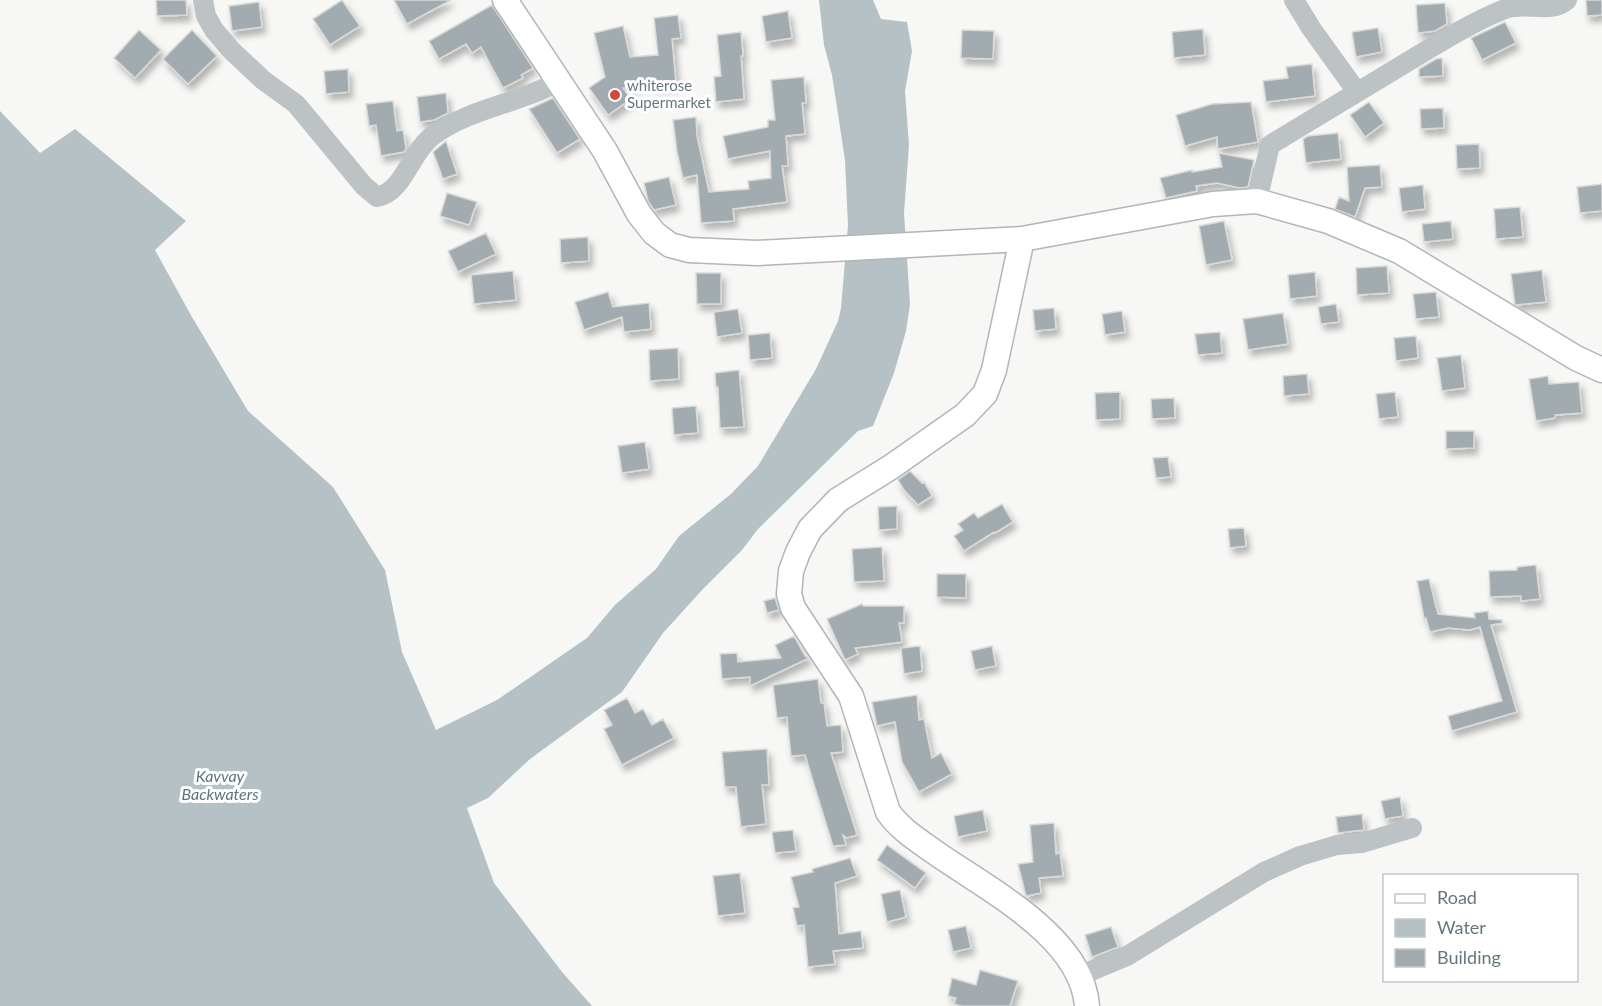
<svg xmlns="http://www.w3.org/2000/svg" width="1602" height="1006" font-family="Lato,sans-serif">
<defs>
<filter id="shadow"><feDropShadow dx="3.5" dy="6" stdDeviation="3" flood-color="#0004"/></filter>
</defs>
<rect width="100%" height="100%" fill="#f7f7f5"/>
<!-- water -->
<path fill="#b5c1c4" d="M819 0H873L881 19 907 22 912 51 905 91 909 145 904 213 910 304 906 331 894 373 873 426 858 431 758 529 742 550 702 590 663 633 622 692 530 759 488 798 467 808 494 883 562 972 592 1006H0V111L40 153 75 129 186 221 155 250 192 317 248 411 333 487 385 570 402 652 436 730 497 700 587 638 615 605 656 569 679 536 731 494 758 466 816 369 838 321 841 308 848 226 845 160 832 75 824 45Z"/>
<!-- building -->
<path fill="#a2acb0" stroke="#d9d9d7" stroke-width="1.5" filter="url(#shadow)" d="M156 0H186L187 15 157 16Z
M342 0 360 26 330 45 313 19Z
M394 0H451L407 24Z
M1586 0H1602V15L1587 16Z
M259 2 262 27 232 31 229 6Z
M1445 3 1447 24 1435 31 1418 33 1416 5Z
M492 5 533 68 521 75 523 78 503 88 481 47 472 53 466 44 439 59 429 41Z
M788 11 792 38 766 42 762 16Z
M678 15 681 38 672 39 676 84 653 86 652 78 633 87 623 88 631 99 608 115 589 88 605 77 594 33 623 26 630 57 658 55 654 18Z
M1505 22 1516 43 1482 60 1471 38Z
M1378 28 1382 52 1356 57 1352 32Z
M1203 29 1205 55 1174 58 1172 32Z
M139 30 161 50 135 78 114 58Z
M192 30 217 56 188 84 163 59Z
M962 30 994 31 993 59 961 58Z
M741 32 743 56H741L744 99 716 102 714 77 721 76 717 35Z
M1442 58 1443 76 1419 77V69L1436 59Z
M1312 64 1315 96 1266 102 1263 81 1288 78 1286 67Z
M348 69 349 92 326 94 324 71Z
M804 77 806 103H802L805 134 786 136 788 166H782L787 202 733 209 734 221 701 223 697 175 683 178 677 152 673 120 696 117 697 136 709 192 749 189 748 181 771 178 770 151 728 159 723 136 768 127V120H775L771 80Z
M446 93 448 113 434 120 420 122 417 97Z
M553 98 580 139 557 153 529 109Z
M393 101 397 131 403 130 406 148 404 152 381 156 376 125 369 126 366 104Z
M1251 102 1258 142 1218 149 1217 137 1185 146 1176 115 1212 104Z
M1369 102 1384 123 1365 137 1350 115Z
M1443 108 1444 128 1421 129 1420 109Z
M1338 133 1341 159 1306 163 1303 139 1308 136Z
M446 141 457 174 443 179 433 152Z
M1479 144 1480 168 1457 169 1456 145Z
M1219 153 1254 160 1248 187 1240 188 1217 183 1196 186 1197 191 1166 198 1160 178 1192 170V172L1222 167Z
M1380 165 1382 187 1365 188 1355 217 1335 209 1339 197 1349 201 1347 167Z
M669 177 676 205 654 210 648 201 644 183Z
M1602 184V211L1580 213 1577 187Z
M1423 185 1425 209 1402 212 1399 188Z
M447 193 477 202 469 225 440 216Z
M1520 207 1523 237 1496 239 1494 209Z
M1224 221 1232 260 1206 265 1199 226Z
M1451 221 1453 239 1424 242 1422 224Z
M486 233 496 254 458 272 448 251Z
M588 237 589 261 561 263 560 239Z
M1387 266 1389 293 1357 295 1356 268Z
M1542 270 1546 302 1515 305 1511 274Z
M513 271 516 300 474 304 471 275Z
M1315 272 1317 296 1290 299 1288 275Z
M696 273H721V304H697Z
M608 292 613 307 649 303 651 329 624 332 622 317 584 330 575 302Z
M1436 292 1439 317 1416 319 1413 294Z
M1336 304 1339 322 1321 324 1318 307Z
M1054 308 1056 329 1035 331 1033 310Z
M738 309 742 333 717 337 714 312Z
M1122 311 1125 332 1105 335 1102 314Z
M1283 313 1288 344 1248 350 1243 319Z
M1220 332 1222 353 1198 355 1195 334Z
M770 333 772 358 750 360 748 335Z
M1416 336 1418 358 1396 361 1394 338Z
M678 348 679 379 650 381 649 350Z
M1461 355 1465 388 1442 391 1437 358Z
M739 370 744 427 720 428 718 387H716L715 373Z
M1307 374 1309 394 1284 396 1283 376Z
M1548 376 1549 384 1579 382 1582 413 1555 415V418L1536 421 1529 379Z
M1120 392V419L1096 420 1095 393Z
M1395 392 1398 417 1379 419 1376 394Z
M1174 398 1175 418 1152 419 1151 399Z
M696 406 698 433 674 435 672 408Z
M1446 431H1474V448L1446 449Z
M645 442 649 469 622 473 618 446Z
M1168 457 1171 477 1156 478 1153 458Z
M910 471 922 483 924 482 932 496 918 505 904 490 898 480Z
M1002 504 1013 522 995 533 994 532 964 551 954 536 963 530 958 524 974 513 978 518Z
M897 506V529L879 530 878 507Z
M1244 528 1246 546 1230 548 1228 529Z
M882 547 884 581 854 582 852 549Z
M1536 565 1540 599 1521 601V596L1490 597 1489 571 1517 570V567Z
M937 574H966V598L937 597Z
M1429 579 1438 614 1475 618 1474 613 1488 611 1489 619 1502 620V623L1491 625 1517 712 1452 731 1448 716 1502 701 1480 627 1470 630 1448 628 1430 632 1426 618H1424L1417 581Z
M775 598 779 610 767 613 764 601Z
M862 604 863 606H904V623H899L902 642 855 648 858 654 845 660 827 619Z
M794 636 805 656 809 658 750 686V677L722 679 720 654 737 653 738 662 781 658 775 645Z
M920 646 922 671 904 674 901 648Z
M992 646 996 666 975 670 971 651Z
M818 679 821 703H824L827 726 841 725 843 752 831 753 857 835 847 838 843 835 846 845 833 846 805 755 791 756 787 717 777 718 773 685Z
M917 695 919 720 924 719 932 758 941 753 952 774 919 792 902 762 895 722 877 726 872 702Z
M627 698 635 713 643 709 652 725 663 719 674 738 622 765 604 729 612 725 604 710Z
M767 749 769 785H762L766 824 741 827 736 787H725L722 752Z
M1400 797 1403 816 1385 819 1381 801Z
M983 810 987 831 958 837 954 816Z
M1362 814 1364 830 1338 833 1336 817Z
M1054 823 1056 854 1060 853 1063 876 1039 878 1041 893 1026 896 1018 864 1033 862 1030 825Z
M793 830 796 851 775 853 772 832Z
M887 845 926 873 915 888 877 860Z
M850 858 857 876 835 883 839 934 861 931 863 948 833 951 835 964 808 967 804 925 797 926 793 908 799 907 791 877 813 872 812 869Z
M740 873 745 913 718 916 713 876Z
M900 890 906 917 887 922 881 894Z
M966 926 971 948 953 952 948 930Z
M1111 927 1118 947 1092 957 1085 935Z
M980 970 1018 981 1010 1006H961L954 1004 956 998 948 996 952 978 976 985Z"/>
<g fill="none" stroke-linecap="round" stroke-linejoin="round">
<!-- major casing -->
<g stroke="#b1b6b9" stroke-width="27">
<path id="major" d="M505 0 605 151 639 214 654 233 670 245 689 250 757 253 1022 239 1213 204 1257 201 1328 221 1399 251 1576 358 1602 370
M1022 239 994 370 985 394 965 415 891 467 838 500 810 529 798 552 791 571 789 594 793 608 851 696 888 812C900 829 916 839 933 851 985 888 1082 936 1087 1006"/>
</g>
<!-- minor -->
<path stroke="#bdc2c4" stroke-width="20" d="M203 0 206 16 214 30 231 50 263 80 296 104 364 186 377 197C403 192 410 154 431 137 469 108 519 104 559 81
M1294 0 1311 28 1357 92
M1257 201 1270 145C1315 118 1360 91 1404 64 1437 44 1470 23 1505 9 1526 1 1550 15 1567 0
M1079 976 1127 956 1264 872 1300 856 1337 845 1362 843 1412 828"/>
<!-- major -->
<use href="#major" stroke="#fff" stroke-width="24"/>
</g>
<!-- markers -->
<circle fill="#d04b3c" stroke="#fff" stroke-width="2" cx="615" cy="95" r="6"/>
<g text-anchor="middle" stroke-width="6" stroke-linejoin="round" paint-order="stroke">
<!-- poi labels -->
<g font-size="15" fill="#66767d" stroke="#fff" text-anchor="start">
<text x="627" y="91">whiterose<tspan x="627" dy="17">Supermarket</tspan></text>
</g>
<!-- water labels -->
<g font-size="16" font-style="italic" fill="#607478" stroke="#fff">
<text x="220" y="782">Kavvay<tspan x="220" dy="18">Backwaters</tspan></text>
</g>
</g>
<!-- legend -->
<rect x="1383" y="874" width="195" height="108" fill="#ffffff" stroke="#c2c8cb" stroke-width="1.5"/>
<rect x="1395" y="894" width="30" height="9" fill="#ffffff" stroke="#c2c8cb" stroke-width="1.5"/>
<text x="1437" y="904" font-size="18" fill="#66767d">Road</text>
<rect x="1395" y="919" width="30" height="18" fill="#b5c1c4" stroke="#c2c8cb" stroke-width="1.5"/>
<text x="1437" y="934" font-size="18" fill="#66767d">Water</text>
<rect x="1395" y="949" width="30" height="18" fill="#a2acb0" stroke="#c2c8cb" stroke-width="1.5"/>
<text x="1437" y="964" font-size="18" fill="#66767d">Building</text>
</svg>
